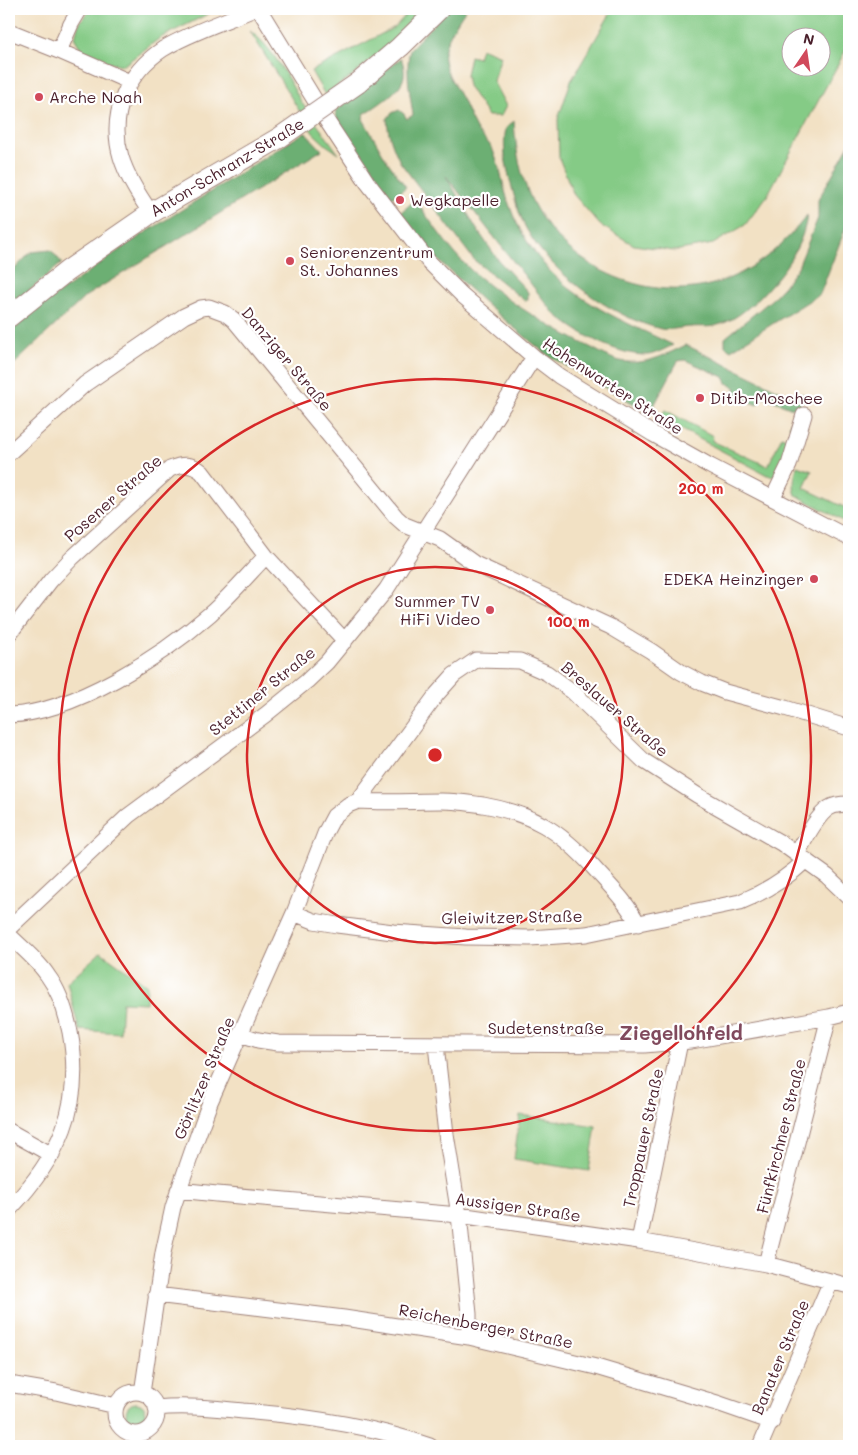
<svg xmlns="http://www.w3.org/2000/svg" width="858" height="1455" font-family="Mali,sans-serif">
<rect width="100%" height="100%" fill="#fff"/>
<filter id="ink" filterUnits="userSpaceOnUse"><feTurbulence type="fractalNoise" baseFrequency=".02" numOctaves="2"/><feDisplacementMap in="SourceGraphic" scale="10" xChannelSelector="R" yChannelSelector="G"/><feConvolveMatrix kernelMatrix="1 2 1 2 8 2 1 2 1" color-interpolation-filters="sRGB"/></filter>
<filter id="wash" filterUnits="userSpaceOnUse"><feTurbulence type="fractalNoise" baseFrequency=".0096" numOctaves="4" result="noise"/><feDisplacementMap in="SourceGraphic" scale="20" xChannelSelector="R" yChannelSelector="G"/><feGaussianBlur stdDeviation="1.12" result="paint"/><feColorMatrix in="noise" values="0 0 0 0 0 0 0 0 0 0 0 0 0 0 0 0 0 1.4 0 .05"/><feComposite in="paint" operator="in"/></filter>
<g filter="url(#wash)">
<rect width="100%" height="100%" fill="#f2e1c4"/>
<!-- green -->
<path fill="#85cb86" stroke="#687558" fill-rule="evenodd" d="M93 9H218L160 38 124 65 109 63 81 49 75 39C77 24 81 18 93 9Z
M411 9H431L353 75 325 95 311 71 395 27Z
M613 9H849V44L767 196 745 225 713 244 674 251 634 245 600 225 574 195 559 158 558 119 571 81ZM790 38H820V68H790Z
M250 31C278 52 287 80 306 109 316 124 328 138 338 153L326 145 313 133Z
M481 48 501 56 493 81 506 106 501 116H488L468 86 466 75 470 56 478 58Z
M665 410 713 436 712 441 768 466 782 436 786 438C790 444 783 466 778 472 775 476 771 476 767 475L660 418Z
M797 466 812 471 804 488 848 509 849 507V524L796 495C792 485 795 476 797 466Z
M101 952 147 985 146 1003 122 1002 120 1033 79 1030 67 982Z
M520 1115 596 1126 589 1171 514 1159Z
M126 1413a10 10 0 1 1 20 0a10 10 0 1 1-20 0Z"/>
<!-- forest -->
<path fill="#6caf73" stroke="#5b674f" d="M448 9H466C458 20 441 47 444 60 446 74 457 89 463 101 467 110 471 120 476 129 481 138 491 142 494 153 501 169 503 187 509 204 517 228 533 253 550 271 584 306 630 324 673 345 665 349 656 354 648 355 617 356 575 332 553 312L446 176 476 228 499 261 528 292V299L525 301 474 260 400 162C393 147 388 135 387 119L392 113 399 110 404 114 407 119 413 115C410 94 405 70 410 49Z
M401 58C404 65 406 75 402 82 398 92 374 108 364 114L363 119 387 161 406 187 390 199 339 126 335 111Z
M514 121C516 153 522 187 540 215 578 274 658 306 725 280 759 267 786 243 807 215 804 242 787 268 769 287 756 302 737 320 718 325 710 328 700 326 691 327 682 327 670 331 661 329 614 318 550 273 527 230 519 216 515 199 511 184 506 165 502 148 506 128Z
M305 132 322 150 86 296 9 369V333L37 309 126 245Z
M849 145V219L820 294 731 350 725 346V338L771 300 784 286 798 267 818 218V200Z
M415 200C433 224 450 251 472 271 504 300 555 330 594 349 605 355 616 362 629 362 649 364 669 353 686 345L797 399 800 393 803 394 796 425 793 427 789 426 795 409 762 396 757 405 735 396 734 392 736 388 727 383 724 377 685 360 678 361 650 413 547 355 488 306 436 258 400 213Z
M51 250 62 263 9 308V275L31 252Z"/>
</g>
<g filter="url(#ink)">
<g fill="none" stroke-linecap="round" stroke-linejoin="round">
<!-- minor casing -->
<g stroke="#9e8078" stroke-width="17">
<path id="minor" d="M259 9 316 102
M9 31 59 51 130 82
M59 51 71 24 80 9
M325 118 367 182 429 262 462 295 534 357 559 376 653 434 710 466 849 538
M151 213C125 176 106 140 124 95 132 76 145 61 163 49 191 32 224 22 254 9
M9 453 85 384 184 316 201 308 209 307 225 313 234 320 396 517 405 525 440 539 475 564 611 627 651 651 681 672 702 683 725 692 785 708 849 728
M773 498 789 465 804 415
M9 634 51 580 72 558 170 469C182 464 191 463 202 472L266 556 345 641
M9 715C74 713 162 656 210 614 230 596 248 575 266 556
M358 801C386 803 413 801 441 801 455 801 469 803 483 805 533 814 559 830 593 867 609 885 627 902 638 924
M797 854C804 841 817 815 829 808 835 804 843 804 849 804
M294 913 314 921 337 925 393 932 466 937 530 938 586 934 740 902C765 892 786 879 806 860
M9 928 128 816 265 715 307 681 327 662 386 590 534 357
M9 935C22 948 38 960 48 976 60 992 66 1012 70 1032 84 1106 59 1157 9 1210
M240 1034 258 1040 278 1043 644 1045 691 1041 829 1017 849 1012
M436 1045 446 1134 459 1215 469 1314V1337
M9 1131 52 1155
M178 1190 217 1194 459 1215 639 1241 766 1264 849 1286
M639 1241 680 1042
M766 1264 829 1017
M156 1295 344 1318 469 1337 596 1367 720 1404 772 1422
M9 1384 56 1392 116 1406
M115 1413a21 21 0 1 1 42 0a21 21 0 1 1-42 0Z
M142 1393 163 1253 173 1207 194 1146 210 1102 294 913 326 831 334 816 348 805 358 801 437 694 454 675 476 660 520 661 547 673 573 692 644 761 697 795 781 843 827 876 849 897
M156 1408C185 1405 214 1408 243 1411 306 1416 371 1425 430 1446
M760 1446 831 1281"/>
</g>
<!-- major casing -->
<g stroke="#9e8078" stroke-width="22">
<path id="major" d="M358 83 400 47 439 9
M9 317 67 271 151 213 279 138"/>
</g>
<!-- minor -->
<use href="#minor" stroke="#fff" stroke-width="15"/>
<!-- major -->
<use href="#major" stroke="#fff" stroke-width="20"/>
<!-- major-bridge casing -->
<g stroke="#9e8078" stroke-width="22" stroke-linecap="butt">
<path id="major-bridge" d="M279 138 358 83"/>
</g>
<!-- major-bridge -->
<use href="#major-bridge" stroke="#fff" stroke-width="20"/>
</g>
</g>
<!-- distance rings -->
<g fill="none" stroke="#d62828" stroke-width="2.5">
<circle cx="435" cy="755" r="188"/>
<circle cx="435" cy="755" r="376"/>
</g>
<!-- markers -->
<g fill="#d1495b" stroke="#fff" stroke-width="2">
<circle cx="39" cy="97" r="5"/>
<circle cx="400" cy="200" r="5"/>
<circle cx="290" cy="261" r="5"/>
<circle cx="700" cy="398" r="5"/>
<circle cx="814" cy="579" r="5"/>
<circle cx="490" cy="610" r="5"/>
</g>
<g text-anchor="middle" stroke-width="4.5" stroke-linejoin="round" paint-order="stroke">
<!-- poi labels -->
<g font-size="16" fill="#4a1f2b" stroke="#fff" text-anchor="start">
<text x="49" y="103">Arche Noah</text>
<text x="410" y="206">Wegkapelle</text>
<text x="300" y="258">Seniorenzentrum<tspan x="300" dy="18">St. Johannes</tspan></text>
<text x="710" y="404">Ditib-Moschee</text>
<text x="804" y="585" text-anchor="end">EDEKA Heinzinger</text>
<text x="480" y="607" text-anchor="end">Summer TV<tspan x="480" dy="18">HiFi Video</tspan></text>
</g>
<!-- street labels -->
<g font-size="16" fill="#4a1f2b" stroke="#fff">
<text transform="translate(227 167) rotate(-31)" y="6">Anton-Schranz-Straße</text>
<text transform="translate(287 359) rotate(50)" y="6">Danziger Straße</text>
<text transform="translate(613 386) rotate(33)" y="6">Hohenwarter Straße</text>
<text transform="translate(113 498) rotate(-41)" y="6">Posener Straße</text>
<text transform="translate(262 691) rotate(-39)" y="6">Stettiner Straße</text>
<text transform="translate(615 709) rotate(41)" y="6">Breslauer Straße</text>
<text transform="translate(512 917) rotate(-1)" y="6">Gleiwitzer Straße</text>
<text x="546" y="1034">Sudetenstraße</text>
<text transform="translate(204 1078) rotate(-67)" y="6">Görlitzer Straße</text>
<text transform="translate(781 1136) rotate(-76)" y="6">Fünfkirchner Straße</text>
<text transform="translate(643 1138) rotate(-78)" y="6">Troppauer Straße</text>
<text transform="translate(518 1207) rotate(8)" y="6">Aussiger Straße</text>
<text transform="translate(486 1326) rotate(11)" y="6">Reichenberger Straße</text>
<text transform="translate(780 1357) rotate(-67)" y="6">Banater Straße</text>
</g>
<!-- quarter labels -->
<g font-size="19" font-weight="bold" fill="#814a5d" stroke="#fff">
<text x="681" y="1040">Ziegellohfeld</text>
</g>
</g>
<circle cx="435" cy="755" r="8" fill="#d62828" stroke="#fff" stroke-width="2.5"/>
<g font-size="15" text-anchor="middle" font-weight="bold" fill="#d62828" stroke="#fff" stroke-width="4.5" stroke-linejoin="round" paint-order="stroke">
<text x="701" y="494">200 m</text>
<text x="568" y="627">100 m</text>
</g>
<!-- margin -->
<rect width="858" height="1455" fill="none" stroke="#fff" stroke-width="30"/>
<!-- north arrow -->
<g transform="translate(806 52) rotate(13)"><circle r="24" fill="#ffffff" stroke="#b7a5aa"/>
<path d="M0-4L9 19L0 12L-9 19Z" fill="#d1495b"/>
<text y="-8" font-size="14" font-weight="bold" text-anchor="middle" fill="#4a1f2b">N</text>
</g>
</svg>
